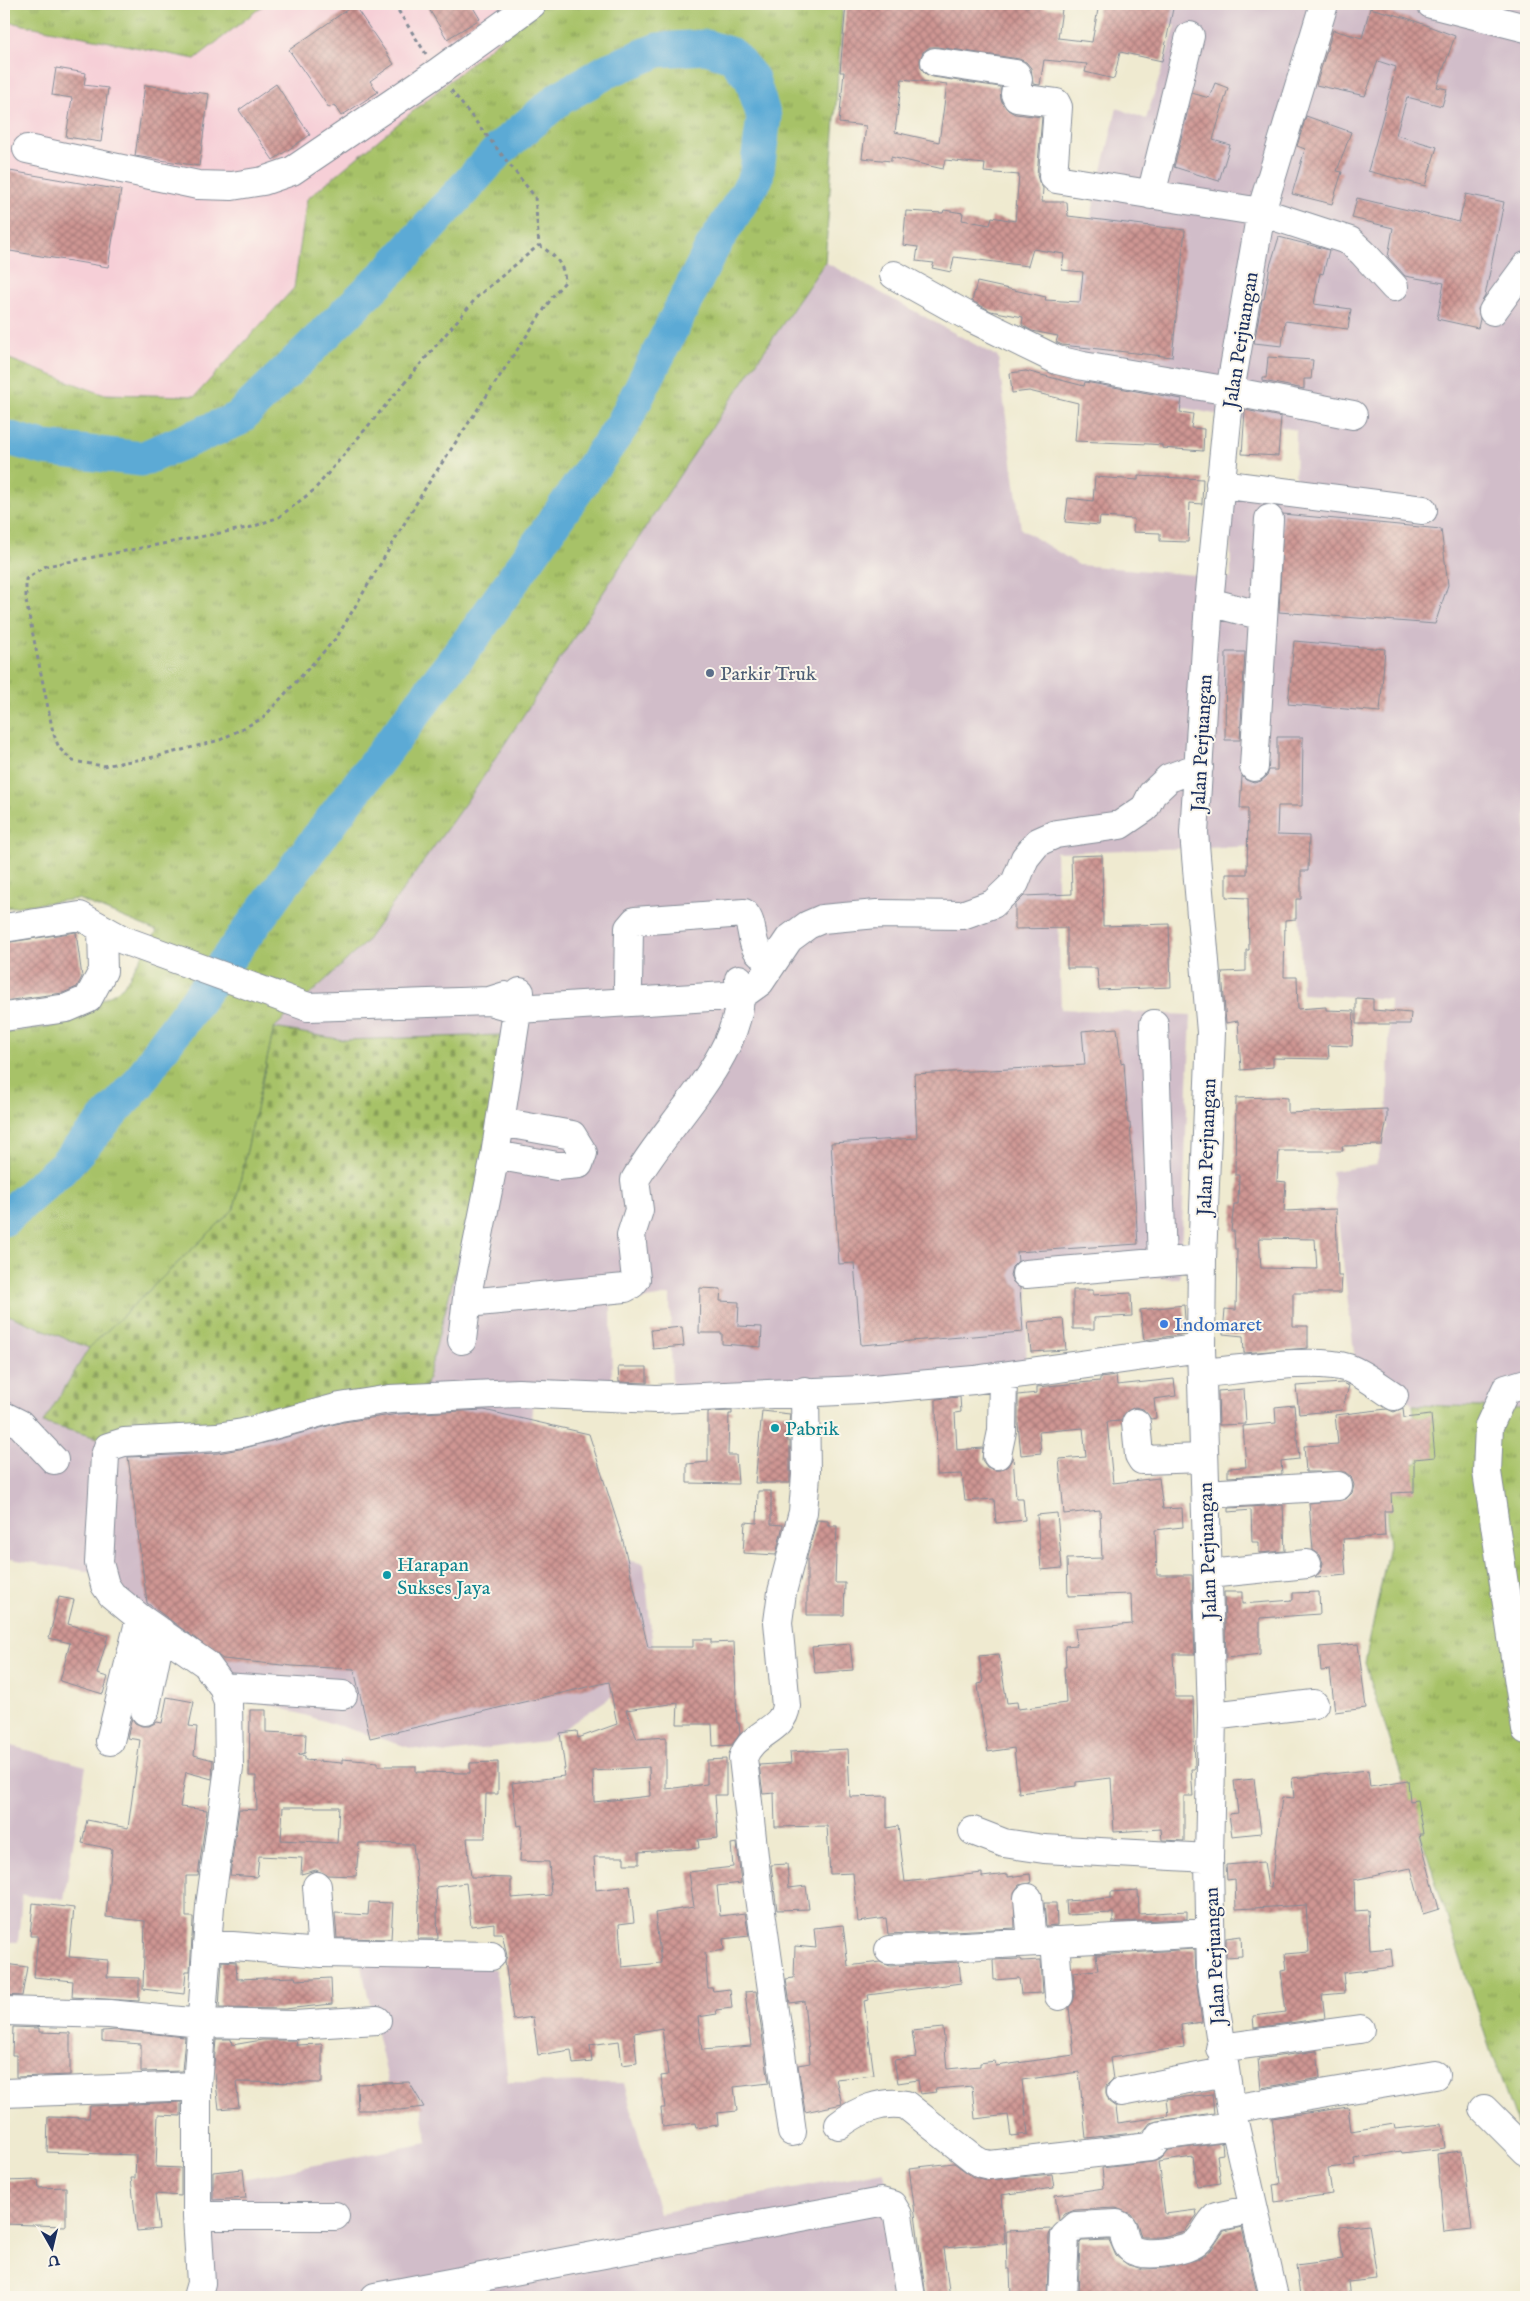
<svg xmlns="http://www.w3.org/2000/svg" width="1530" height="2301" font-family="'IM FELL English',serif">
<defs>
<pattern id="grass-tufts" width="24" height="20" patternUnits="userSpaceOnUse" patternTransform="scale(1.25)"><rect width="24" height="20" fill="#a7c268"/><path d="M3 7l-1-3M5 7V3M7 7l1-3M15 17l-1-3M17 17v-4M19 17l1-3" fill="none" stroke="#879e59"/></pattern>
<pattern id="cemetery-stones" width="16" height="16" patternUnits="userSpaceOnUse" patternTransform="scale(1.25)"><rect width="16" height="16" fill="#a7c268"/><path d="M2 7V4a2 2 0 0 1 4 0v3zM10 15v-3a2 2 0 0 1 4 0v3z" fill="#879e59"/></pattern>
<pattern id="building-cross-hatch" width="8" height="8" patternUnits="userSpaceOnUse" patternTransform="scale(1.25)"><rect width="8" height="8" fill="#cf9693"/><path d="M0 0l8 8M0 8l8-8" fill="none" stroke="#a77b7b"/></pattern>
</defs>
<rect width="100%" height="100%" fill="#fbf7ec"/>
<filter id="ink" filterUnits="userSpaceOnUse"><feTurbulence type="fractalNoise" baseFrequency=".02" numOctaves="2"/><feDisplacementMap in="SourceGraphic" scale="10" xChannelSelector="R" yChannelSelector="G"/><feConvolveMatrix kernelMatrix="1 2 1 2 8 2 1 2 1" color-interpolation-filters="sRGB"/></filter>
<filter id="wash" filterUnits="userSpaceOnUse"><feTurbulence type="fractalNoise" baseFrequency=".0096" numOctaves="4" result="noise"/><feDisplacementMap in="SourceGraphic" scale="20" xChannelSelector="R" yChannelSelector="G"/><feGaussianBlur stdDeviation="1.12" result="paint"/><feColorMatrix in="noise" values="0 0 0 0 0 0 0 0 0 0 0 0 0 0 0 0 0 1.4 0 .05"/><feComposite in="paint" operator="in"/></filter>
<g filter="url(#wash)">
<rect width="100%" height="100%" fill="#efead0"/>
<!-- built -->
<path fill="#f6cfd7" d="M265 4H519L524 20 307 199 294 288 195 396 102 394 4 357V21L194 59Z"/>
<!-- industrial -->
<path fill="#d1bdc9" d="M1140 4H1526V1408L1413 1405 1355 1360 1332 1171 1376 1165 1387 1128 1390 999 1302 994 1298 875 1270 846 1056 852 1061 1009 1191 1015 1180 1278 1028 1281 1026 1372 672 1396 670 1295 611 1305 612 1384 534 1386 527 1468 556 1542 644 1564 655 1667 546 1741 447 1753 411 1748 246 1697 99 1573 4 1558V1321L7 1315 89 1348 43 1423 500 1035 344 1040 274 1028 365 943 476 788 683 470 825 262 998 357 1021 529 1079 565 1231 578 1230 489 1295 495 1296 430 1062 384 1084 245 1117 108 1146 119 1176 26 1138 17Z
M4 1744 86 1766 64 1899 22 1895 18 1942H4Z
M359 1957 496 1969 508 2082 624 2083 659 2213 884 2171 907 2297H207L201 2187 427 2143 420 2096 391 2093Z"/>
<!-- grass -->
<path fill="url(#grass-tufts)" stroke="#617863" fill-rule="evenodd" d="M4 4H265L195 59 4 21Z
M519 4H843L825 262 683 470 476 788 365 943 274 1028 234 1209 89 1348 8 1315 4 1321V1219L12 1212 4 1218V1033L61 1025 123 987 157 931 78 899 4 908V357L102 394 195 396 294 288 307 199 523 20ZM352 308 257 401 310 344ZM448 665 268 905 325 825Z
M1413 1405 1526 1408V2150L1490 2050 1365 1663 1389 1545 1383 1472 1419 1462Z"/>
<!-- cemetery -->
<path fill="url(#cemetery-stones)" stroke="#617863" d="M274 1028 344 1040 501 1035 486 1153 424 1393 142 1450 43 1423 89 1348 234 1209Z"/>
<g fill="none" stroke-linecap="round" stroke-linejoin="round">
<!-- river -->
<path stroke="#5baad5" stroke-width="35" d="M4 437 44 448 142 459 238 419 393 267 500 149 560 98 609 70 658 50 706 47 732 55 752 79 764 117 756 178 712 248 623 424 477 631 286 880 161 1049 138 1084 64 1166 4 1219"/>
</g>
<g id="blocks">
<!-- building -->
<path fill="url(#building-cross-hatch)" fill-rule="evenodd" d="M426 4H471L480 19 447 39Z
M846 4H999L1062 9 1058 38 1092 42 1099 4H1174L1162 61 1120 52 1114 79 1085 72 1087 64 1044 60 1040 85 1033 84 1031 68 1026 62 1019 59 937 47H930L923 52 920 60 921 68 926 74 933 77 1000 87 1001 100 1008 110 1015 114 1042 117 1037 175 1039 182 1043 188 1042 202H1067L1068 216 1185 230 1172 357 1062 345 1056 342 1058 336 1032 331 1022 325 1023 317 991 311 972 301 977 282 1046 297 1045 300 1080 302 1083 272 1062 270 1064 254 1033 249 1028 266 954 257 951 272 932 268 934 263 916 261 918 247 903 245 906 211 943 213 944 210 963 213 962 220 990 225 992 217 1015 221 1019 175 984 172 985 164 945 160 943 169 891 157V161L862 158 866 126 839 123 844 72H840ZM902 79 947 84 939 142 895 132Z
M354 5 394 64 370 81 378 92 341 116 334 105 329 108 289 50Z
M1370 8 1407 18 1455 36 1437 87 1447 89 1442 106 1407 97 1396 135 1437 147 1425 186 1368 171 1396 67 1378 61 1365 96 1316 85 1333 30 1362 38Z
M56 68 86 73 84 85 108 88 101 142 66 137 72 98 52 95Z
M1215 83 1228 88 1213 140 1230 145 1219 181 1174 167 1192 93 1209 98Z
M276 84 310 135 273 160 239 110Z
M145 85 209 94 199 166 135 156Z
M1306 116 1351 132 1337 171 1342 172 1332 204 1292 194 1305 149 1297 146Z
M4 170 121 190 108 267 4 250Z
M1466 194 1504 202 1485 296 1478 309 1480 319 1478 328 1437 319 1444 283 1405 276 1388 257 1393 228 1352 218 1357 198 1459 222Z
M1279 237 1329 250 1323 274 1320 273 1314 304 1351 309 1348 329 1285 321 1282 346 1254 343 1262 299H1264L1270 266Z
M1268 357 1313 360 1311 379H1304V389L1263 381V378H1266Z
M1026 371 1084 386 1085 382 1182 399 1180 412 1193 414 1191 428 1204 429 1203 451 1162 448V445L1149 444 1075 441 1078 403 1029 391 1012 393 1010 373Z
M1245 410 1281 417 1278 456 1242 454Z
M1138 476 1203 479 1202 504 1190 503 1188 542 1160 541V533L1133 532 1134 519 1100 517 1099 525 1065 522 1068 498 1093 501 1095 477 1138 480Z
M1283 514 1441 529 1448 585 1435 624 1279 612Z
M1294 641 1385 649 1380 712 1288 704Z
M1226 652H1245L1240 740H1225Z
M1277 737H1303L1302 806H1278L1277 835 1309 836 1308 871H1301V899H1296V919L1285 920 1284 977H1297L1298 1009 1326 1007V1010L1354 1011 1352 1046 1328 1045 1329 1059 1273 1058V1067L1241 1070 1238 1021 1226 1023 1222 972 1246 971V950H1249L1248 898 1226 897V874H1247L1248 808H1240L1242 776 1246 780 1254 783 1261 781 1267 776 1269 770H1277Z
M1102 855 1103 926 1169 924 1171 987 1099 990 1097 968H1067V928L1015 929V905L1024 896 1072 894 1071 856Z
M76 932 82 977 77 987 63 993 4 1001V943Z
M1356 998 1373 999V1010L1411 1013 1410 1024H1356Z
M1117 1028 1121 1063 1124 1062 1128 1123H1130L1138 1244 1017 1252 1018 1261 1012 1267 1010 1275 1013 1282 1020 1288 1023 1332 861 1345 854 1263 839 1264 831 1143 917 1138 914 1074 1085 1065 1082 1031Z
M1274 1097 1288 1098V1113L1387 1109V1119L1382 1145 1342 1146 1343 1151H1279L1277 1181 1286 1182 1284 1211 1336 1209 1338 1276H1342L1341 1293H1293V1326H1308V1348L1244 1353 1243 1336 1223 1334 1225 1309 1236 1310 1237 1249H1235L1234 1231H1231L1234 1204H1238L1239 1175H1235L1236 1098ZM1259 1238 1315 1239 1317 1269 1261 1268Z
M700 1288 721 1289 720 1301 739 1302 738 1326 762 1327 761 1347 722 1344V1333H699Z
M1073 1290H1093V1295L1131 1293 1132 1316 1094 1318V1329H1073Z
M1184 1305 1186 1334 1144 1340 1140 1310Z
M1063 1319 1066 1350 1031 1352 1028 1322Z
M682 1327 684 1346 653 1349 651 1330Z
M618 1367H647V1383L619 1382Z
M1116 1376 1117 1385 1174 1379 1176 1396 1154 1399 1156 1418 1151 1419 1143 1409 1135 1407 1127 1411 1121 1421 1107 1422 1113 1483 1159 1478 1163 1509 1182 1508 1183 1527 1155 1530 1157 1575H1192L1195 1654H1173L1175 1697H1193L1195 1769H1191L1193 1796H1184V1841L1162 1840 1161 1829 1114 1832 1111 1778 1076 1782V1786L1019 1793 1014 1748 988 1752 980 1704 978 1684 983 1683 979 1656 999 1654 1007 1703 1017 1702 1018 1709 1066 1703 1064 1667H1066L1065 1646 1077 1645 1075 1629 1132 1624 1131 1594 1068 1596 1067 1559 1102 1558 1100 1510 1064 1514 1059 1459 1086 1457 1083 1428 1039 1432 1041 1453 1021 1455 1018 1424V1395L1037 1393V1387L1100 1381V1378Z
M1342 1383 1349 1386 1342 1410 1299 1414 1296 1386Z
M1244 1389 1246 1424 1219 1425 1218 1391Z
M960 1397 961 1412 955 1413 957 1450 983 1448 982 1460 987 1467 994 1470H1001L1008 1466 1013 1457 1016 1498H1023L1025 1520 996 1523 994 1499 965 1501 962 1474 937 1475 936 1399Z
M1294 1405 1299 1459 1281 1461 1282 1474 1228 1477V1468L1246 1467 1243 1426 1276 1423 1275 1407Z
M1403 1408 1404 1418 1431 1415 1435 1457 1414 1459V1492L1391 1493 1392 1511H1384L1385 1536 1343 1539 1346 1575 1315 1578 1321 1571 1323 1563 1320 1555 1313 1550 1309 1503 1346 1499 1352 1493 1354 1485 1351 1477 1345 1472H1306L1304 1446 1338 1444 1335 1415 1387 1409 1394 1412Z
M484 1410 589 1434 622 1537 648 1647H693V1639H711V1643L734 1642 737 1723H739L740 1734 732 1745 713 1746 712 1724H677L678 1703 626 1710 637 1739 666 1737V1789L707 1784V1760L726 1759V1795H715L718 1838 698 1840 699 1848 639 1852V1864H624V1857H594L596 1890 630 1886 634 1922 619 1924 622 1967 661 1963 655 1913 694 1907 689 1872 733 1867 731 1844 737 1843 741 1883 717 1886 720 1916 745 1913 749 1936 723 1939 724 1950 705 1953 708 1988H712L713 1991 730 1989 732 2008 716 2010 717 2014 698 2017 702 2050 751 2046 745 1992 756 1991 769 2083 734 2087 737 2111 717 2113 718 2125 696 2128 695 2123 663 2127 661 2108H665L661 2076 668 2075 662 2028 634 2033 637 2063 622 2065 619 2041 590 2045 592 2062 573 2064 571 2050 538 2055 533 2017 513 2020 505 1961 507 1956 502 1933H494V1923L471 1926 466 1883 436 1887 438 1939H418L419 1903 413 1844 359 1843 356 1876 327 1875 316 1870 301 1874 302 1858 259 1856 257 1877 230 1875 239 1809 257 1810 256 1776H249L250 1710H266V1732L306 1734 305 1753 298 1755 305 1756V1760L342 1763V1759L378 1762V1766H416V1772L470 1773V1763L498 1762V1794H486L485 1838H467L471 1877 511 1878V1898L551 1895 549 1862 520 1861 522 1825 518 1826 512 1783 564 1776 563 1769H565L560 1733 577 1731 578 1738 617 1724 609 1682 370 1738 354 1669 292 1666 223 1659 147 1603 128 1457 218 1453 245 1448 343 1422 399 1414ZM649 1767 650 1796 594 1802 593 1771ZM283 1807H339L337 1843 281 1840Z
M732 1411V1414H729L728 1455H736L738 1484 687 1483V1464L708 1462V1412Z
M762 1411 790 1414 787 1441H790V1483H755Z
M758 1491H771V1524L783 1525 776 1555 743 1553 745 1522 757 1523Z
M1283 1505 1285 1551 1259 1553V1542H1252L1251 1510 1229 1512V1508Z
M1057 1513 1062 1568 1041 1570 1037 1515Z
M817 1520 828 1521V1526H837L835 1583H845L844 1615H807V1557Z
M1224 1592H1242V1604L1293 1600V1593L1319 1592 1320 1614 1260 1618V1654L1226 1658Z
M59 1597 74 1600 68 1624 108 1636 97 1674 108 1677 103 1694 60 1681 70 1643 49 1638Z
M850 1644 853 1670 815 1673 812 1647Z
M1358 1644 1366 1708 1335 1712 1330 1670 1321 1671 1319 1647Z
M167 1697 194 1702 189 1726 197 1727 194 1755 213 1760 212 1779 186 1772 180 1807 207 1810 198 1876H186V1917H193V1921L190 1971H186L184 1994 143 1989 145 1921 106 1917 112 1849 82 1843 87 1820 128 1828 140 1740 127 1738 132 1718 135 1723 142 1726H149L157 1722 162 1723Z
M848 1749 850 1797 887 1796V1828L898 1826 905 1882 982 1873V1877L1008 1874V1877L1030 1874 1031 1883 1019 1885 1014 1892 1015 1928 888 1934 886 1918 858 1922 853 1873 830 1874 827 1826 775 1827 774 1793 763 1794 759 1765 791 1763 790 1752Z
M1368 1770 1370 1787 1408 1781 1410 1801 1417 1800 1423 1834H1419L1439 1909 1423 1914 1411 1868 1354 1880 1355 1911 1368 1910 1370 1950 1391 1948 1393 1967 1343 1973 1345 1993 1322 1995 1325 2018 1254 2028 1253 2016 1286 2012 1281 1971 1287 1970 1285 1954 1309 1952 1306 1905 1236 1909 1235 1879 1227 1880 1226 1865 1264 1862 1268 1887H1271L1282 1797 1294 1798 1292 1778Z
M1254 1779 1261 1833 1232 1836 1229 1814 1238 1813 1234 1781Z
M787 1864 789 1888 806 1886 809 1909 777 1910 771 1865Z
M1138 1890 1139 1914 1187 1911V1919L1113 1922V1913L1067 1915 1066 1901 1111 1898V1892Z
M369 1902 393 1903 391 1939 337 1938 335 1913 368 1915Z
M33 1903 74 1908 69 1957 108 1960 107 1977 139 1978V2001L72 1997 73 1981 34 1977 38 1936H30Z
M1044 1903H1056L1057 1925 1046 1926Z
M843 1925 848 1966 880 1962 890 1966 959 1962 961 1983 868 1995 869 2000 864 2001 874 2075 836 2079 842 2104 805 2112 798 2065 810 2063 804 2001 790 2003 786 1979 794 1978 795 1946 816 1948 814 1928Z
M1241 1936 1242 1956 1226 1957V1938Z
M1195 1949 1196 1978 1202 2022 1181 2025 1184 2047 1110 2058 1113 2079 1106 2086V2094L1109 2102 1116 2107 1118 2123 1169 2116 1167 2099 1212 2094 1214 2113 1157 2121 1150 2123 1143 2132 1086 2138 1079 2072 1022 2080 1028 2134 1011 2136 1008 2115 975 2119 972 2086 935 2089 936 2092 920 2094 918 2080 898 2083 894 2060 916 2057 912 2031 943 2028 947 2069 980 2066V2063L995 2061 996 2066 1074 2055 1069 2007 1073 2002 1075 1995 1073 1972 1098 1970 1096 1955Z
M1021 1959 1022 1961 1041 1960 1043 1993 1021 1994 1019 1978 994 1980 993 1960Z
M222 1961 236 1962 237 1979 295 1977 296 1980 331 1978 332 2004 285 2009 219 2008Z
M5 1964 27 1967 22 1996 4 1995Z
M13 2027 39 2028V2032L70 2033V2075L16 2077V2055H12Z
M117 2030 185 2037 182 2071 141 2072V2044L102 2041V2031Z
M216 2039H231L232 2045 262 2040H297L296 2045 322 2044V2083L236 2082 239 2107 219 2109 214 2066Z
M1317 2051 1320 2078 1261 2088 1258 2059Z
M409 2082 424 2107 400 2110H358L357 2084Z
M181 2102V2116L158 2115 156 2167 181 2168V2196L155 2194 159 2229 137 2231 131 2178H135L136 2155 47 2152 48 2117 89 2118 90 2106Z
M1348 2107 1351 2131 1394 2124 1395 2129 1442 2124 1445 2148 1402 2153 1401 2151 1354 2159 1355 2165 1328 2168 1332 2194 1275 2202 1273 2185 1280 2184 1272 2118Z
M1222 2143 1223 2154 1217 2155 1221 2183 1197 2186 1193 2157 1158 2162 1165 2214 1196 2210 1197 2215 1185 2231 1162 2237H1141L1137 2223 1131 2214 1116 2208 1075 2210 1065 2214 1059 2221 1055 2195 1104 2188 1102 2168 1152 2162 1161 2159 1169 2150Z
M1462 2151 1472 2229 1444 2232 1437 2154Z
M954 2163 973 2177 987 2180 1052 2174 1054 2188 1001 2195 1005 2243 943 2248 950 2297H926L909 2168Z
M243 2169 246 2198 213 2200V2172Z
M38 2180 39 2188 66 2187V2226L4 2224V2181Z
M1369 2224 1377 2279 1348 2282 1350 2297H1300L1296 2265 1343 2259 1339 2227Z
M1242 2227 1258 2297H1078L1080 2243 1082 2241 1109 2240 1116 2256 1128 2265 1143 2269 1165 2268 1199 2259 1211 2250 1224 2231Z
M1052 2229 1049 2235 1047 2297H1011L1010 2269H1007L1006 2231Z"/>
</g>
</g>
<g filter="url(#ink)">
<use href="#blocks" fill-opacity="0" stroke="#858c97" stroke-width="1"/>
<g fill="none" stroke-linecap="round" stroke-linejoin="round">
<!-- minor casing -->
<g stroke="#858c97" stroke-width="30">
<path id="minor" d="M1431 4 1526 28
M935 62 1016 74 1018 79 1015 94 1017 98 1056 103 1058 107 1053 176 1056 179 1261 212 1350 241 1363 253 1394 287
M27 149 198 185 232 186 263 181 292 171 438 72 532 4
M1151 195 1190 36
M894 275 973 319 1057 360 1083 366 1230 391 1353 415
M1493 311 1526 266
M1220 484 1423 510
M1209 602 1263 616
M1254 767 1269 519
M4 928 80 916 123 940 308 1007 489 1001 505 996
M628 985 629 928 635 921 744 913C755 924 749 943 760 953 764 956 770 958 774 961
M489 1001 518 1009 742 995 760 982 789 939 808 925 822 919 877 914 962 915 993 904 1015 883 1025 858 1038 842 1056 834 1120 825 1145 808 1152 794 1169 778 1199 767
M4 1017 67 1008 88 999 103 971 102 929
M1154 1024 1162 1262
M495 1155 557 1166 579 1164 583 1153 572 1135 500 1122
M1026 1274 1202 1259
M467 1303 625 1288 632 1284 636 1279 631 1235 639 1210 635 1180C666 1123 751 1049 739 979
M462 1340 468 1290 495 1155 520 992
M1202 1373C1240 1370 1314 1357 1348 1368 1364 1374 1380 1387 1394 1396
M1526 1383 1506 1389 1489 1426 1487 1472 1526 1730
M4 1416 20 1424 54 1460
M1136 1423 1139 1455 1142 1460 1204 1458
M997 1455 1002 1431 1003 1376
M1206 1494 1338 1486
M1208 1574 1307 1564
M223 1687 343 1695
M145 1711 161 1632
M1212 1716 1314 1704
M110 1741 140 1618
M973 1831 1004 1843 1044 1849 1209 1858
M317 1886 322 1953
M1028 1898 1032 1942
M1055 1941 1059 1996
M207 1944 322 1953 491 1956
M889 1950 1210 1933
M4 2011 109 2014 201 2023 294 2025 377 2020
M1220 2048 1360 2029
M1121 2092 1224 2072
M4 2093 197 2086
M1231 2109 1435 2075
M1484 2109 1526 2151
M839 2125C857 2111 882 2100 906 2105L974 2159 981 2163 990 2165 1150 2147 1154 2145 1159 2136 1234 2126
M792 2132 757 1883 743 1758C752 1731 783 1732 786 1706L778 1622 782 1592 803 1512 806 1475 805 1391
M197 2216H335
M197 2297 201 2283 197 2216V2086L210 1906 229 1767 228 1703 223 1687 206 1664 140 1618 112 1595 105 1585 99 1563 105 1456 108 1447 124 1442 217 1437 243 1433 340 1407 390 1399 518 1393 656 1399 862 1390 974 1380 1201 1348
M375 2297 881 2202 892 2205 898 2215 911 2297
M1062 2297 1065 2236 1076 2226 1117 2224 1122 2227C1124 2234 1125 2243 1130 2248 1141 2259 1186 2251 1197 2242 1205 2235 1208 2224 1216 2217L1253 2209
M1274 2297 1231 2109 1211 1976 1209 1858 1212 1716 1201 1348 1202 1259 1211 1032 1194 833 1209 602 1230 391 1261 212 1324 4"/>
</g>
<!-- path -->
<path stroke="#858c97" stroke-width="3" stroke-dasharray="4 4" stroke-linecap="butt" d="M394 4 426 54
M106 5 108 4
M451 90 535 197 539 245C554 255 564 263 565 282L555 293 426 487 337 637 263 718 220 740 159 756 103 766 73 761 59 748 53 732 26 601V579L46 566 252 527 279 517 314 490 478 296 539 245"/>
<!-- minor -->
<use href="#minor" stroke="#fff" stroke-width="28"/>
</g>
</g>
<!-- markers -->
<circle fill="#5c6f8a" stroke="#fbf7ec" stroke-width="2" cx="710" cy="673" r="5"/>
<circle fill="#3f7fe0" stroke="#fbf7ec" stroke-width="2" cx="1164" cy="1324" r="5"/>
<g fill="#0f9aa8" stroke="#fbf7ec" stroke-width="2">
<circle cx="775" cy="1428" r="5"/>
<circle cx="387" cy="1575" r="5"/>
</g>
<g text-anchor="middle" stroke-width="4" stroke-linejoin="round" paint-order="stroke">
<!-- street labels -->
<g font-size="20" fill="#1b2f5e" stroke="#fbf7ec">
<text transform="translate(1240 340) rotate(-81)" y="7">Jalan Perjuangan</text>
<text transform="translate(1201 743) rotate(-87)" y="7">Jalan Perjuangan</text>
<text transform="translate(1206 1147) rotate(-88)" y="7">Jalan Perjuangan</text>
<text transform="translate(1207 1551) rotate(-92)" y="7">Jalan Perjuangan</text>
<text transform="translate(1214 1956) rotate(-93)" y="7">Jalan Perjuangan</text>
</g>
<!-- service labels -->
<g font-size="20" fill="#4e5e75" stroke="#fbf7ec" text-anchor="start">
<text x="720" y="680">Parkir Truk</text>
</g>
<!-- shop labels -->
<g font-size="20" fill="#366cbe" stroke="#fbf7ec" text-anchor="start">
<text x="1174" y="1331">Indomaret</text>
</g>
<!-- culture labels -->
<g font-size="20" fill="#0d838f" stroke="#fbf7ec" text-anchor="start">
<text x="785" y="1435">Pabrik</text>
<text x="397" y="1571">Harapan<tspan x="397" dy="23">Sukses Jaya</tspan></text>
</g>
</g>
<!-- margin -->
<rect width="1530" height="2301" fill="none" stroke="#fbf7ec" stroke-width="20"/>
<!-- north arrow -->
<g transform="translate(52 2248) rotate(172)" stroke="#fbf7ec" stroke-width="4" paint-order="stroke">
<path d="M0-4L9 19L0 12L-9 19Z" fill="#1b2f5e"/>
<text y="-8" font-size="14" font-weight="bold" text-anchor="middle" fill="#1b2f5e">U</text>
</g>
</svg>
